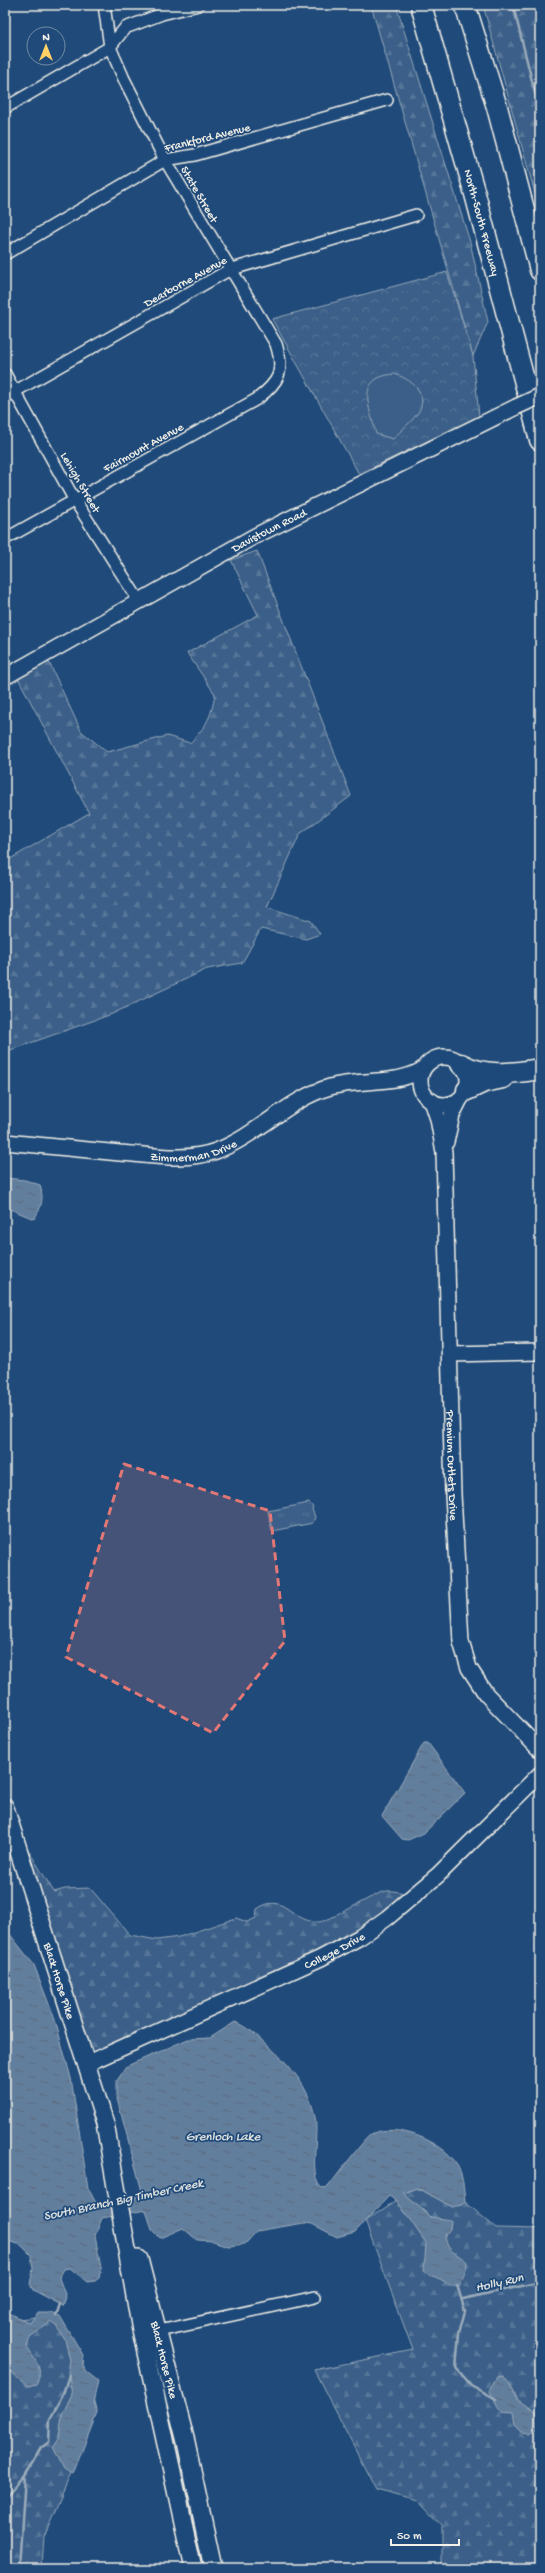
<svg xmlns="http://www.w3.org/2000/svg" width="545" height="2573" font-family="'Gochi Hand',sans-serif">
<defs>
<pattern id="grass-tufts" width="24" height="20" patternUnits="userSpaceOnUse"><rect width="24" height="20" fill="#3a5f88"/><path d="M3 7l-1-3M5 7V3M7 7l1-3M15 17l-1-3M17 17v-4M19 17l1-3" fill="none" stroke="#577699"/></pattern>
<pattern id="forest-firs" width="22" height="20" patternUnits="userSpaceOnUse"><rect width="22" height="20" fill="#3a5f88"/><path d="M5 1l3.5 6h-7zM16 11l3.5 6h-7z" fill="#577699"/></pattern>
<pattern id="park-crowns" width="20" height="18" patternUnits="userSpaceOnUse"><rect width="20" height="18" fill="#3a5f88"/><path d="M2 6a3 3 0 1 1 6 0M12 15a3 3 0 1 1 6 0" fill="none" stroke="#577699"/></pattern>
<pattern id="water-ripples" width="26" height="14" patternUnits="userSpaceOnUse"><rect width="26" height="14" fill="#627e9d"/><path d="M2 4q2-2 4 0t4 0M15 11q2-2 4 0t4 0" fill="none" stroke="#58687a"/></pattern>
</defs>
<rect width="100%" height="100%" fill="#1f4a7a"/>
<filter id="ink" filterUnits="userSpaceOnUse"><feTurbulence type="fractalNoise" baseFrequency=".025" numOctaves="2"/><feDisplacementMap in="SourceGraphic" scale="8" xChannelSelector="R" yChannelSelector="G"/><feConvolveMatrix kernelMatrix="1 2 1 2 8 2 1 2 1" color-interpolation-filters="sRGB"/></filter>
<g filter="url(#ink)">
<!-- grass -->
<path fill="url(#grass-tufts)" stroke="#97a8b8" d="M309 1503 313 1507 312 1509 315 1517 313 1523 272 1531 268 1511Z"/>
<!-- forest -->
<path fill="url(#forest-firs)" stroke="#97a8b8" d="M371 5H396L470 242 488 322 473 356Z
M483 5H540V212Z
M257 551 351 796 300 834 267 907 311 921 320 934 306 939 261 929 242 963 207 969 112 1014 5 1052V862L89 813 17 676 47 658 81 731 107 752 167 736 190 743C207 725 211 718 215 694L187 653 258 615 231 560Z
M9 1819 54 1892 65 1889 90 1888 130 1935 157 1940 179 1937 236 1918 247 1922 256 1918 257 1909C284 1891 290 1921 317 1922 329 1923 371 1894 387 1891 395 1890 406 1894 414 1895L360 1937 86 2064Z
M415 2188 465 2202 496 2228 540 2229V2568H441V2525L418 2501 376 2490 314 2370 413 2350 365 2221Z
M56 2314 81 2352 97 2413 44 2536 42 2568H5V2321Z"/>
<!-- park -->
<path fill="url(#park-crowns)" stroke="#97a8b8" d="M447 272 473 356 479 416 359 474 272 319Z"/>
<!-- pitch -->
<path fill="#3a5f88" stroke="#97a8b8" d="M394 374C409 378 429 392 419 411 413 421 401 430 393 439L376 434C370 408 354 378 394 374Z"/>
<!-- water -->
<path fill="url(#water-ripples)" stroke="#9cacbb" d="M5 1178 25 1180 40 1185C44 1199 42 1207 34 1219L5 1207Z
M424 1743H428L465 1793 424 1833 408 1840 402 1839 382 1816Z
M5 1928 34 1965 55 2020 71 2078 88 2188 97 2205 143 2195 116 2095V2082L127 2066 188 2039 210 2038 235 2022C248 2026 258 2037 267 2045 290 2064 309 2087 315 2117 319 2134 308 2179 322 2188L328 2187C334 2179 366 2137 371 2134 395 2122 442 2141 456 2163 463 2175 464 2188 465 2202L463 2205 452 2207 418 2188 403 2193 431 2217 451 2220 450 2229 445 2235C447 2254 457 2252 467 2262L465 2275 459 2286H449C442 2277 432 2278 424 2271L426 2243 397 2201 389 2196 355 2232 337 2237 312 2224 304 2223 257 2231 245 2244 228 2246 213 2241 197 2240 183 2228 160 2238 152 2230 146 2210 102 2218 95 2236 101 2268 99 2278 95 2281 87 2282 70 2268 64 2269 59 2278 66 2297 63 2306 33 2290 30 2284 33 2269 31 2255 21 2245 5 2240Z
M5 2311 30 2323 37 2313H52L60 2316 83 2355V2369L98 2381 93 2403 97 2413 73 2474 64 2469 53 2447 59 2438 62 2415 72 2394 68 2373 70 2360 65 2340 57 2326 51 2322 30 2337 27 2347C34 2360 45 2368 36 2384L27 2386 5 2367Z
M503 2376 509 2383 518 2400 538 2414 540 2427 530 2433 522 2432 515 2425 513 2412 501 2411C496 2405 494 2397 489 2390L498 2377Z"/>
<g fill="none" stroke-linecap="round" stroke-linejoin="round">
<!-- stream -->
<path stroke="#9cacbb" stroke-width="2.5" d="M513 5 540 113
M457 2285 465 2311 459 2333 456 2368 471 2385 496 2399
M463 2299 540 2282
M56 2316 60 2304
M5 2498 25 2475 41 2448 49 2442 50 2419 62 2397 69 2375
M19 2568 25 2476"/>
<!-- street casing -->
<g stroke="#f4f1e8" stroke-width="14">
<path id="street" d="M5 108 110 47 125 28 162 14 198 5
M5 254 165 160 195 155 387 100
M5 374 74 499 139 601
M5 397 229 270 416 215
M5 539 257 399C279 382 285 372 276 344L165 160 124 79 110 47 104 5
M159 2331 315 2297"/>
</g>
<!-- secondary casing -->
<g stroke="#f4f1e8" stroke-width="18">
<g id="secondary">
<path id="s1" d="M5 677 255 536 516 407"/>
<circle cx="444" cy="1081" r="24"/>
<path id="s2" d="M432 1101 438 1119 444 1152 453 1494 461 1642 469 1668 486 1694 540 1750"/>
<path id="s3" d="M5 1142C43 1146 82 1149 120 1153 151 1155 186 1162 216 1151 257 1136 288 1099 330 1087 360 1078 394 1086 422 1070"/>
<path d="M446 1142 452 1115 459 1101"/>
<path d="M450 1354 540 1352"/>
<path id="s4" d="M86 2064 321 1958 360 1937 387 1918 438 1875 540 1774"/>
</g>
</g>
<!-- primary casing -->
<g stroke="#f4f1e8" stroke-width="20">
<g id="primary">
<path id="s5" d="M5 1808 105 2123 140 2325 193 2568"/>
<path id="s6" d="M139 2259 186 2442 213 2568"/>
</g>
</g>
<!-- highway casing -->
<g stroke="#f4f1e8" stroke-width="23">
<g id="highway">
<path id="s7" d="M421 5 475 194 540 440"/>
<path d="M465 5 497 107 540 270"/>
<path d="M461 1064C485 1078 513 1073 540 1069"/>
<path d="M467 1090 484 1082 503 1078"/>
</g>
</g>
<!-- street -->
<use href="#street" stroke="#1f4a7a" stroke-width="11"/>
<!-- secondary -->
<use href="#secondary" stroke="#1f4a7a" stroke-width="15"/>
<!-- primary -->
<use href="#primary" stroke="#1f4a7a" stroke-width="17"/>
<!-- highway -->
<use href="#highway" stroke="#1f4a7a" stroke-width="20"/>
<!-- secondary-bridge casing -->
<g stroke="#f4f1e8" stroke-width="18" stroke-linecap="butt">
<path id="secondary-bridge" d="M516 407 540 396"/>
</g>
<!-- secondary-bridge -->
<use href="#secondary-bridge" stroke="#1f4a7a" stroke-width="15"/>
</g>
</g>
<!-- marked area -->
<path fill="#e27875" fill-opacity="0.2" stroke="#e27875" stroke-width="3" stroke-dasharray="8 5" stroke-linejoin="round" d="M124 1464 270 1511 285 1641 213 1733 66 1657Z"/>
<g text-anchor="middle" stroke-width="3.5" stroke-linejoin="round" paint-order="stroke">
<!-- street labels -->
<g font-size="12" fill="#f4f1e8" stroke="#1f4a7a">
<text transform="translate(207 137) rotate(-14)" y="4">Frankford Avenue</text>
<text transform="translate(200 194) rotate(60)" y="4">State Street</text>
<text dy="4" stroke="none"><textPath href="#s7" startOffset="226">North-South Freeway</textPath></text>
<text transform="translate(185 281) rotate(-29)" y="4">Dearborne Avenue</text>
<text transform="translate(143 447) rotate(-29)" y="4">Fairmount Avenue</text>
<text transform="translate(81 482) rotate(60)" y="4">Lehigh Street</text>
<text dy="4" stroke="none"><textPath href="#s1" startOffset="302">Davistown Road</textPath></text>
<text dy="4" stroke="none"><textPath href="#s3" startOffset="190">Zimmerman Drive</textPath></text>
<text dy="4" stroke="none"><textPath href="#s2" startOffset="366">Premium Outlets Drive</textPath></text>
<text dy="4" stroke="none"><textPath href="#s4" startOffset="273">College Drive</textPath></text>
<text dy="4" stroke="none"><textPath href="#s5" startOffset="181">Black Horse Pike</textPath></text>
<text dy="4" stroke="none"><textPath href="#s6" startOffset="104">Black Horse Pike</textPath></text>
</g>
<!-- water labels -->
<g font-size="13" font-style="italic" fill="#dee0dd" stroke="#1f4a7a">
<text x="223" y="2140">Grenloch Lake</text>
<text transform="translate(123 2198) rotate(-12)" y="5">South Branch Big Timber Creek</text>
<text transform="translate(499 2281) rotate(-13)" y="5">Holly Run</text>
</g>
</g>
<!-- margin -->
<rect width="545" height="2573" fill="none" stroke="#1f4a7a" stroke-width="20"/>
<rect x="10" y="10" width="525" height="2553" fill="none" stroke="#f4f1e8" stroke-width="1.5" filter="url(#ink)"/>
<!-- north arrow -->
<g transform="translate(46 46)"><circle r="19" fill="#1f4a7a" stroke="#748da6"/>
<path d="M0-3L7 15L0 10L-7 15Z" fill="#ffd166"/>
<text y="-6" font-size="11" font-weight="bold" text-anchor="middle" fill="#f4f1e8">N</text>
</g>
<!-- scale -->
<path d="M391 2539v6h68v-6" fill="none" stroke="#f4f1e8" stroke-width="2"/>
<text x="397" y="2539" font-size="12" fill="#f4f1e8" stroke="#1f4a7a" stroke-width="3" paint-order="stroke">50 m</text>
</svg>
